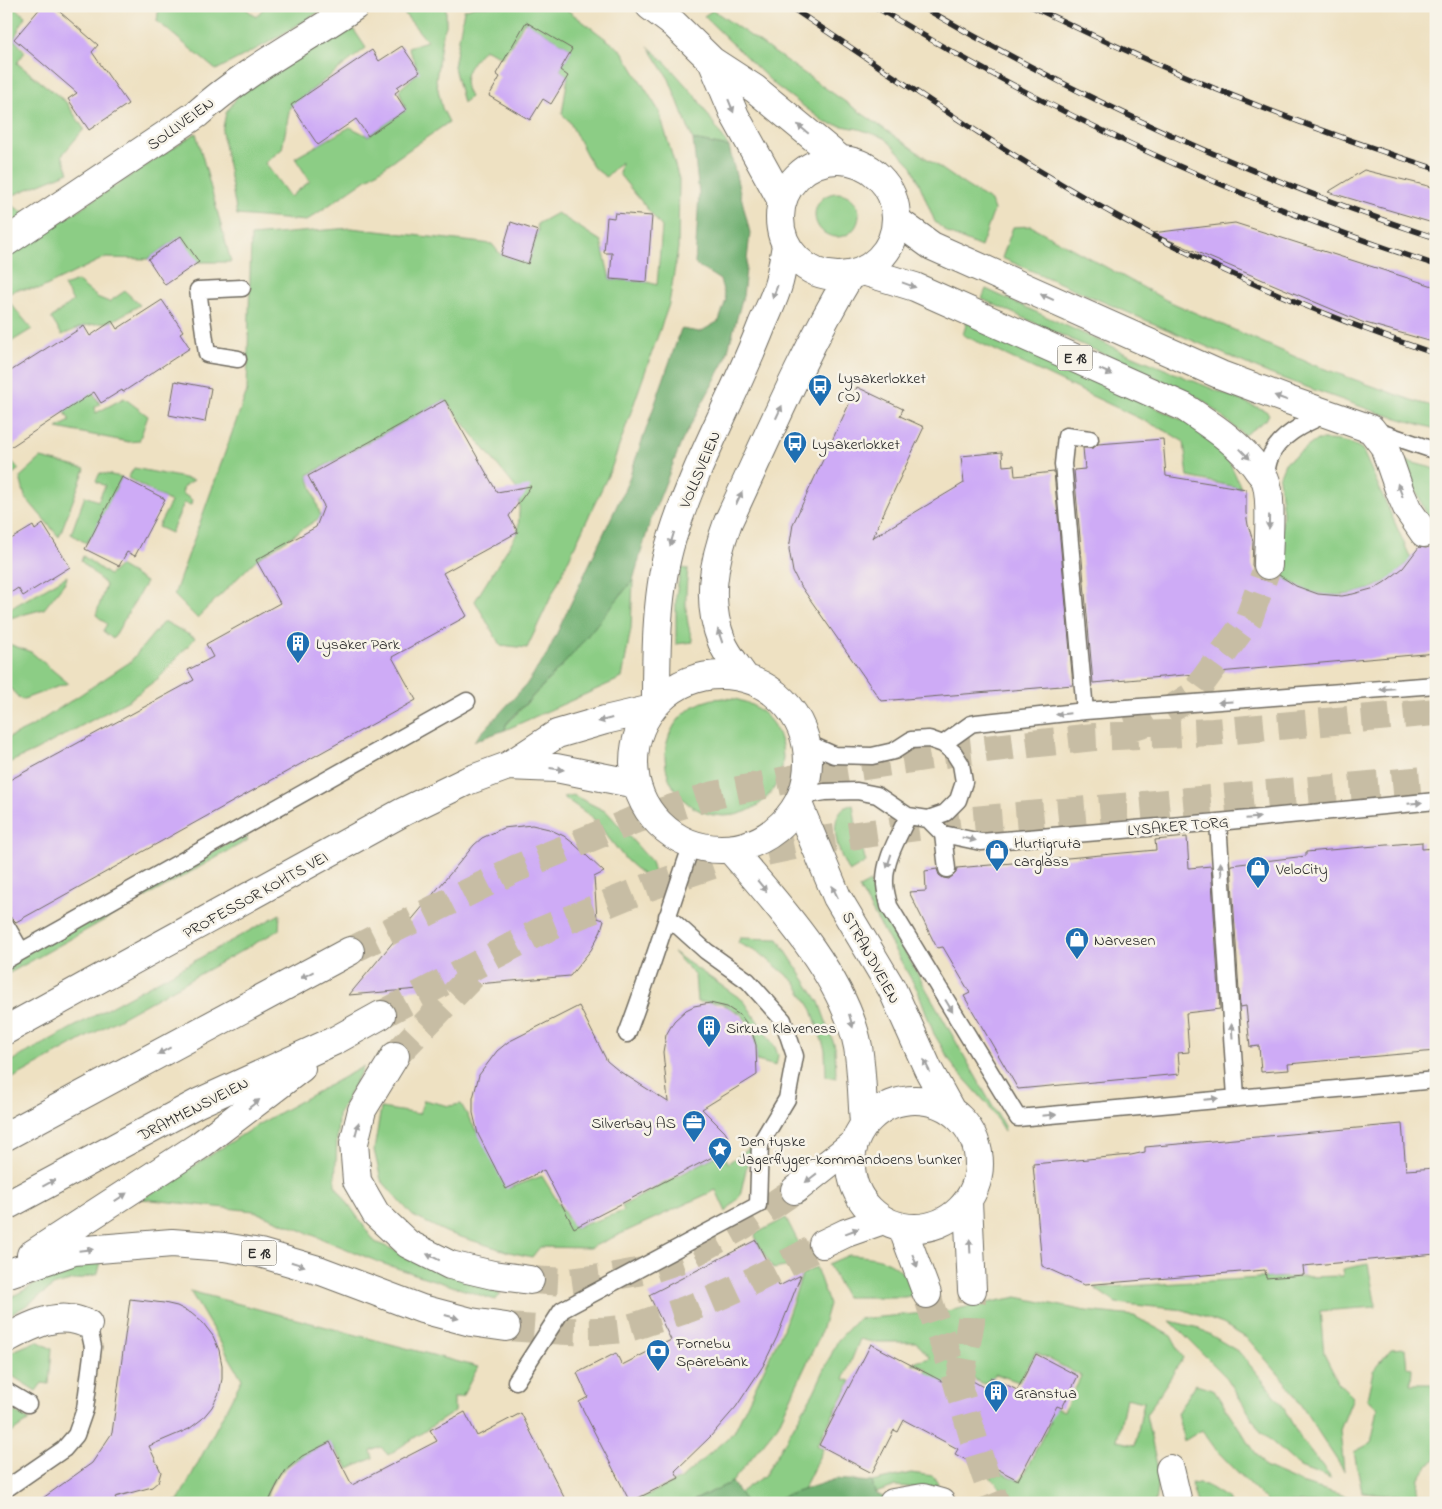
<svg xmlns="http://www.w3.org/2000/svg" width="1442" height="1509" font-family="'Indie Flower',sans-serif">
<rect width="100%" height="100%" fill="#f7f3e8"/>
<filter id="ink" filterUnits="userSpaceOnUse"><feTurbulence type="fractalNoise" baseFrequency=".02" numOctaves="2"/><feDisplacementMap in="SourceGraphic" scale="10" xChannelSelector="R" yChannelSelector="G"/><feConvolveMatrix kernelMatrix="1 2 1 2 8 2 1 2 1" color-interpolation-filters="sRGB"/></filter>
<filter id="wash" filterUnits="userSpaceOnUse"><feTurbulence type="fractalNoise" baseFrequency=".0096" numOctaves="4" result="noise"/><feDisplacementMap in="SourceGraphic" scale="20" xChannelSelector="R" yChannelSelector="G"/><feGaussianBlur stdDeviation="1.12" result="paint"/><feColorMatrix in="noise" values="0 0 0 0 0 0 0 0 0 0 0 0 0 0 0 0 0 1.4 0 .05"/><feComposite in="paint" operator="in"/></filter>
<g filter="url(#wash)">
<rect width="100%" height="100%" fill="#eee1c2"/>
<!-- green -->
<path fill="#8ccd85" stroke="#5c7c58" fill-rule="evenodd" d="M6 6H13L25 16 14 39 25 52 17 63 66 102 84 129 62 155 69 172 6 198Z
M159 6H243L256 17 265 6H329L266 44 216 70 157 21Z
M398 6H446V26L442 36 436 80 442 108 449 122 306 221 237 215 222 132 226 113 242 90 348 21 366 48 290 107 282 149 265 163 290 197 310 181 295 158 350 127 368 136 406 110 399 90 419 72 408 47 427 41Z
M475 6H562L622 51 659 111 679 179 678 248 669 304 611 469 527 648 500 645 475 601 518 532 520 493 445 400 308 475 321 517 256 560 197 618 174 595 247 391 251 236 351 228 492 244 501 255 528 263 538 231 537 224 557 213 601 241 610 279 647 282 657 285 662 227 619 174 621 162 606 177 593 167 569 121 562 114 568 76 560 70 572 49 531 25 524 22 513 42 502 57 484 49C471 64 458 77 470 97L463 103 454 67 464 10Z
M713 10 965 185 991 201 994 210 981 247 948 233 935 222 912 166 885 138 859 129 826 123 775 85 704 16Z
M648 46 667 64 697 98 729 147 693 140 669 79Z
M196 133 231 262H197L181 236 148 259 104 258 40 289H18L6 295V257Z
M815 215a22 22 0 1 1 44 0a22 22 0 1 1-44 0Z
M6 202 28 215 6 228Z
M1031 226 1166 300 1314 365 1417 402 1436 407V429L1376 412 1270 374 1002 258 1013 227Z
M77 281 97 297 109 302 125 291 140 305 112 321 84 326 62 335 51 318 73 301 64 286Z
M986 289 1119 350 1266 411 1269 414 1266 420 1244 435 1200 398 982 299Z
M6 298 32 329 6 345Z
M968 318 1192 425C1222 443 1228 457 1241 488L1188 477 1184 442 1166 431 963 335Z
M39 365 85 380 100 404 95 407 96 413 124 398 148 416 139 441 129 442 57 428 70 421Z
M1317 440C1333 440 1348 440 1362 449L1411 559C1405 565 1400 571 1394 576 1370 594 1337 600 1308 591 1298 587 1287 579 1277 574L1283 513 1279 478 1285 463Z
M6 455 19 469 6 479Z
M41 458 85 469 59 537 25 497 20 477Z
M1406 461 1436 469V516L1428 517 1405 468Z
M134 468 194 480 184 486 182 493 192 500 191 505 184 503 171 533 158 527 171 502 128 478Z
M100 473 122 477 93 534 86 543 71 534 85 496 98 501 105 486 96 481Z
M83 556 109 575 119 566 146 582 113 639 103 631 107 624 96 615 106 585 81 561Z
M681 568 688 569C685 596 684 616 693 642L676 644V596Z
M67 576 66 581 44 609 6 619V611Z
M633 580 631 628 622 678 505 730 506 725 571 656Z
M164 621 195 638 160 677 129 700 35 751 6 764V739L31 727 130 662Z
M6 643 31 652 68 683 21 700 6 684Z
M665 757a59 59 0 1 1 118 0a59 59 0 1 1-118 0Z
M573 795 607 812 651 861 655 877 653 884 626 860 592 817 563 797Z
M853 804 856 826 866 862 849 872C840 856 829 829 840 812 842 808 848 806 853 804Z
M244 835 248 840 6 975V964Z
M870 882 874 897 1005 1128 1004 1131 988 1105 954 1067 934 1034 918 991 859 888Z
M280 914 279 930 6 1082V1064Z
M740 938 778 939 819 1002 835 1047 836 1078 826 1076 825 1050 812 1010 795 982 761 954 738 943Z
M673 952 744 1001 775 1047 778 1055 776 1066 757 1061 754 1030 741 1014 721 1003 697 1002 695 975Z
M364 1066 338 1115 335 1185 375 1242 501 1294 495 1300 381 1263 254 1211 142 1199 259 1124Z
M424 1100 449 1106 461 1104 509 1188 542 1176 574 1228 624 1211 622 1206 723 1152 728 1163 751 1147 740 1196 726 1212 716 1190 590 1248 540 1247 532 1257 509 1252 448 1233 413 1216 381 1180 374 1150 381 1108 419 1114Z
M786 1218 809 1263 773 1269 756 1240 755 1234Z
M849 1255C887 1258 897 1260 917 1294L905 1297H846L828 1264Z
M101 1261 98 1274 55 1285 24 1307 6 1317V1300L54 1274Z
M1368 1264 1376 1307 1320 1311 1324 1354 1338 1382 1353 1397 1340 1430 1344 1471 1287 1384 1248 1339 1223 1324 1184 1310 1116 1303 1094 1288 1259 1278 1343 1276 1342 1269Z
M816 1267 829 1304 820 1335 778 1425 732 1482 688 1503H632L682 1478 734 1432 783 1329 802 1275Z
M190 1291 478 1367 462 1397H454V1412L388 1455 381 1447 371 1451 373 1458 349 1469 329 1442C304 1455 268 1470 266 1503H152L178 1501 242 1379Z
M1017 1297 1086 1311 1134 1316 1171 1336 1183 1358 1146 1415 1159 1474 1155 1503H1014L986 1472 990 1468 1020 1481 1050 1422 1047 1415 1053 1407 1064 1411 1081 1376 1036 1352 1019 1382 996 1374 984 1384 964 1375 955 1389 925 1375 927 1369 912 1363 930 1358 916 1342H872L860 1339 844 1379 851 1381 817 1445 823 1449 803 1490 763 1503H746L739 1493 765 1475 814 1392 838 1340 858 1319 947 1311ZM1126 1398 1144 1402 1135 1445 1117 1441Z
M1170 1321 1199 1328 1239 1352 1279 1400 1302 1441 1332 1479 1300 1467 1261 1432 1227 1378Z
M37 1341 52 1349 49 1384 42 1383 36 1391 6 1372V1354Z
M1405 1348 1407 1367 1412 1368 1411 1384H1432L1436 1423V1458L1419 1477 1417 1497 1362 1492 1354 1452 1371 1443 1378 1409 1367 1399 1373 1371 1391 1349Z
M1196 1384 1213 1389 1265 1467 1301 1483 1369 1503H1268L1217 1451 1202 1430 1184 1441 1177 1413Z
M6 1407 29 1420 6 1437Z
M911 1473 933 1476 938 1484 933 1489 896 1486 875 1493 872 1482Z
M1191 1483 1206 1485 1228 1499 1230 1503H1197Z"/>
<!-- forest -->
<path fill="#71b072" stroke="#4e6e4e" d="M693 140 729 147 750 233 743 296 725 361 682 441 650 522 633 580 571 656 506 724 505 730 474 741 526 685 547 654 627 484 681 329 700 332 719 321 726 300 720 280 695 264 699 194Z
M836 1479 872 1482 875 1493 895 1503H763Z
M732 1482 746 1503H689Z"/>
<g id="blocks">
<!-- building -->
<path fill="#ceabf6" d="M42 6H53L98 45 92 52 128 104 89 130 68 99 77 93 14 39Z
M526 22 572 49 560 70 568 76 551 104 543 99 530 120 489 96 500 77 496 74Z
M402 46 420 72 397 87 399 90 395 93 406 110 368 136 356 119 318 145 291 105 372 50 379 61Z
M1364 170 1436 188V224L1328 192Z
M615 213 652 216 647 282 610 279 612 253H604L607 217 614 218Z
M511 222 538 231 528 264 501 255Z
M1235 223 1436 287V343L1362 322 1152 233Z
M181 236 199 262 165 285 148 259Z
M162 300 183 331 180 333 190 348 123 392 122 390 101 403 94 392 6 450V374L61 339 62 340 84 326 90 336 112 321 117 329Z
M175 381 211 388 205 422 169 415Z
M857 387 903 409 900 416 924 427 872 538 964 483 961 456 1002 452 1003 466 1014 465 1015 476 1054 472 1073 685 881 701 798 582 793 572 789 549 793 524Z
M445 400 497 492 531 486 509 516 518 532 443 573 467 616 392 657 416 700 16 922 12 918 6 917V782L194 680 188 670 213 657 206 644 280 603 256 560 316 527 324 506 308 476Z
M1163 439 1166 476 1246 489V513L1248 525 1253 541 1252 565 1255 573 1260 579 1268 581 1275 579 1279 575 1296 586 1318 594 1342 596 1353 594 1375 588 1385 582 1403 568 1419 547 1426 548 1432 546 1436 543V653L1093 683 1074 470 1085 469 1083 448H1093L1098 444Z
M122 477 165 499 135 556 127 552 119 566 85 549Z
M43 524 70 567 23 596 18 588 6 596V542L33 526 35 530Z
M532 825 549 829 564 836 573 843 604 872 594 877 597 918 604 920 600 933 591 950 570 976 349 995 474 845 482 838 503 828Z
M1187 837 1189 868 1211 866 1220 1009 1186 1013 1189 1052 1178 1053 1180 1074 1018 1089 964 996 970 993 943 947 937 948 909 892 926 891 925 871 937 869 939 875 943 878 949 879 956 873 957 868 1156 850 1155 840Z
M1422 842V849L1436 848V1051L1288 1064 1289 1070 1261 1072 1259 1046 1250 1047 1246 1006 1240 1007 1231 865 1306 856V852Z
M710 1003 727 1007 741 1016 751 1029 756 1045 757 1075 702 1109 725 1132 729 1139 726 1150 574 1228 544 1170 506 1189 478 1134 473 1113V1098L479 1075 497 1051 508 1042 579 1006 607 1061 619 1071 668 1102 663 1052 666 1035 674 1021 686 1010 694 1006Z
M1402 1124 1406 1170 1436 1168V1254L1303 1266 1304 1275 1266 1278 1265 1270 1084 1285 1042 1266 1033 1164 1131 1155 1145 1152V1147Z
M756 1240 779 1286 801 1275 777 1337 763 1366 736 1407 710 1437 675 1471 679 1478 630 1502 579 1402 588 1397 577 1373 616 1353 622 1365 671 1340 649 1295Z
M130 1299 164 1303 177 1306 191 1313 203 1323 213 1336 219 1350 222 1365V1379L219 1393 212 1407 202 1419 189 1429 149 1446 161 1472 158 1482 152 1487 115 1497 118 1503H36L92 1463 112 1433Z
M871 1344 957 1389 964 1376 985 1388 991 1377 1017 1390 1036 1354 1078 1376 1062 1408 1057 1406 1018 1480 988 1464 985 1470 955 1454 958 1449 904 1420 898 1432 894 1430 872 1473 819 1445Z
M465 1412 477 1436 521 1413 567 1503H268L278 1483 286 1470 302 1456 330 1442 352 1485 437 1441 430 1430Z"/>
</g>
</g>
<g filter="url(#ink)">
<use href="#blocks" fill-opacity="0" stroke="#6f6b60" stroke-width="1"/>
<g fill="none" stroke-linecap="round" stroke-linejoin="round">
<!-- secondary-tunnel -->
<path stroke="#c7bda4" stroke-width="28" stroke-dasharray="28 14" stroke-linecap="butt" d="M927 1294C936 1327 950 1357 959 1389 971 1428 980 1466 996 1503
M959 1386 971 1321 972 1290"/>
<!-- trunk-tunnel -->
<path stroke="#c7bda4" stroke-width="28" stroke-dasharray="28 14" stroke-linecap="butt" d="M1127 728 1151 721 1192 696 1249 618 1268 565
M350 951 515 869 632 821 710 796 825 772 958 752 1094 737 1213 732 1436 712
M381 1015 543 930 646 888 727 860 828 839 962 821 1436 779
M395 1056 472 976
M530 1280 570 1282 609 1277 649 1270 685 1258 744 1225 795 1190
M506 1327C546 1329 588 1335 628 1328 636 1326 645 1323 653 1320 713 1304 768 1273 823 1244"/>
<!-- service casing -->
<g stroke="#6f6b60" stroke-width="19">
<path id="service" d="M238 359 207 354 198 290 242 288
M1374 430 1436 451
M1265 480C1266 474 1267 466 1269 460 1277 436 1305 423 1327 414
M1085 711 1063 464 1066 436 1090 439
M943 744 971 724 976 723 1085 711 1436 685
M802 796 825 792 857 791 877 795 908 816 928 819 945 813 958 800 964 782 961 764 954 753 943 744 929 739 911 740 894 751 872 756 834 755 807 743
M908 816C899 836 884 860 885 883 885 891 888 899 889 906L1018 1118 1436 1080
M928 819 943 834 981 842 1218 822 1436 801
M1218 822 1236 1097
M943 834 947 869
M7 927 21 951
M6 960 467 701
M627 1034C651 971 670 907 692 844
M516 1381 562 1310 758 1205 760 1144 787 1099 795 1056 783 1020 748 981 706 951 667 916
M6 1391 28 1404
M6 1489 64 1449 76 1435 85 1409 93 1347 88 1324"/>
</g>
<!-- minor casing -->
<g stroke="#6f6b60" stroke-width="30">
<path id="minor" d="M6 242 197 114C245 71 302 42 355 6
M6 1339C24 1329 48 1316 69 1319 76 1319 82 1322 88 1324
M1170 1469 1178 1503
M893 1503 923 1498 941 1503"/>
</g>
<!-- secondary casing -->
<g stroke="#6f6b60" stroke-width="30">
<path id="secondary" d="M650 6 674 24 712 61 755 89 841 160
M712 61 735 116 782 201
M780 218a58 58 0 1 1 116 0a58 58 0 1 1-116 0Z
M634 762a87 87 0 1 1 174 0a87 87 0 1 1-174 0Z
M745 678C738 667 727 655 722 642 706 602 713 562 728 522 767 439 803 353 850 275
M656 704C656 652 656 589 672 538 695 464 734 397 762 325 768 311 775 297 779 282 782 270 784 257 786 245
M508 766 556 768 636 784
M798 804 837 897 892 989 928 1069 950 1109
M730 849C776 902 845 977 858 1047 862 1072 862 1098 864 1123
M6 1030 403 812 467 781 508 766 557 734 605 720 652 709
M851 1164a64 64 0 1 1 128 0a64 64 0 1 1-128 0Z
M968 1201 972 1290
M902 1227 927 1294"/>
</g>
<!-- trunk casing -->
<g stroke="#6f6b60" stroke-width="30">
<path id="trunk" d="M896 220 932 246 1221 375 1288 400 1371 429 1384 446 1400 492 1408 510 1424 533
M863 271 915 287 1184 407C1210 425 1237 441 1256 467 1258 471 1263 475 1265 479 1273 497 1268 544 1268 565
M395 1056 362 1110 354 1143 357 1181 376 1214 408 1244 450 1265 493 1275 530 1280
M6 1136 350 951
M795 1190 853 1144
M6 1206 198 1103 336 1040 381 1015
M823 1244 846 1233 883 1220
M31 1255 199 1146 301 1068
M6 1274 74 1251 172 1243 224 1247 260 1253 321 1271 422 1309 471 1322 506 1327"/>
</g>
<!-- service -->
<use href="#service" stroke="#fff" stroke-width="16"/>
<!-- minor -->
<use href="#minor" stroke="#fff" stroke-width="28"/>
<!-- secondary -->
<use href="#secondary" stroke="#fff" stroke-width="28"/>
<!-- trunk -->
<use href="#trunk" stroke="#fff" stroke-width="28"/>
<!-- rail casing -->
<g stroke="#2b2b2b" stroke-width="5.5">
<path id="rail" d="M789 6C897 78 1003 153 1117 216 1218 272 1326 317 1436 354
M874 6C1050 113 1240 201 1436 265
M921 6C1084 101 1256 179 1436 238
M1031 6C1162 70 1297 125 1436 169"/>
</g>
<!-- rail -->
<use href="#rail" stroke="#f7f3e8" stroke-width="4" stroke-dasharray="11" stroke-linecap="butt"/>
</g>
<!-- one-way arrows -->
<defs><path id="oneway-solid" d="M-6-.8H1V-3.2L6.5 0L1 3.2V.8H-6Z" transform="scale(1.25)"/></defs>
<g fill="#a0a0a0">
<use href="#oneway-solid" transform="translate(731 106) rotate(68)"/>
<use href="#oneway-solid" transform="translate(803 129) rotate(-140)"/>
<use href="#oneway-solid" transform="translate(909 285) rotate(20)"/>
<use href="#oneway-solid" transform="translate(775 292) rotate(111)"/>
<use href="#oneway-solid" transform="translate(1047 297) rotate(-156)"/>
<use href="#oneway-solid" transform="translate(1106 372) rotate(24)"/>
<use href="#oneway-solid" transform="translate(1281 398) rotate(-159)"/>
<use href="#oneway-solid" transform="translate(779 412) rotate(-65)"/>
<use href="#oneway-solid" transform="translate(1245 454) rotate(46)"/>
<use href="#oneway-solid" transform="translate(1400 490) rotate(-111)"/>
<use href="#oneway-solid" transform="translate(739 498) rotate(-65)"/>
<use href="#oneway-solid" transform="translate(1269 522) rotate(91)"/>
<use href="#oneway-solid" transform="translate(672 539) rotate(107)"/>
<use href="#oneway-solid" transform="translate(720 636) rotate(-109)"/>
<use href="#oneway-solid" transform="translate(1387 689) rotate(175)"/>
<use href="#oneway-solid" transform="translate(1225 702) rotate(176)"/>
<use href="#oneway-solid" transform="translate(1063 714) rotate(174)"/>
<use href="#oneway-solid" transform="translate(605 720) rotate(165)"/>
<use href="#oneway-solid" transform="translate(557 769) rotate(7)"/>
<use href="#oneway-solid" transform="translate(1415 803) rotate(-5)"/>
<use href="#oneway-solid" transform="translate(1253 818) rotate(-5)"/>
<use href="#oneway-solid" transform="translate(969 839) rotate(12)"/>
<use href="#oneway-solid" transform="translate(889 861) rotate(108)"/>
<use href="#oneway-solid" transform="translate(1221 869) rotate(-94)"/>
<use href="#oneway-solid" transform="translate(762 886) rotate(50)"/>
<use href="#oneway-solid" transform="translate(835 892) rotate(-115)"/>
<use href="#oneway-solid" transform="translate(307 975) rotate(152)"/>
<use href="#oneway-solid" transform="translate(949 1006) rotate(59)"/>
<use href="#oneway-solid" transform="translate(851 1021) rotate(74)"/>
<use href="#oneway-solid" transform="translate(1232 1031) rotate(-94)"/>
<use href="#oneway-solid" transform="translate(164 1051) rotate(152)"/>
<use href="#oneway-solid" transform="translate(927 1066) rotate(-116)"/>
<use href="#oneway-solid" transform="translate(1211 1099) rotate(-5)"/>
<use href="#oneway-solid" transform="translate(254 1104) rotate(-38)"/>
<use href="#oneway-solid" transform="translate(1049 1115) rotate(-5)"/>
<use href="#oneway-solid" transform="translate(357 1129) rotate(-76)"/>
<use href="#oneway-solid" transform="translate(811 1178) rotate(142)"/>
<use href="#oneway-solid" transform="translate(49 1183) rotate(-28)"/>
<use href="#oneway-solid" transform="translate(121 1197) rotate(-33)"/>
<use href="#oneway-solid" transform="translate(852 1231) rotate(-21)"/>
<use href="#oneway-solid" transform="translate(970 1246) rotate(-93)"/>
<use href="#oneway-solid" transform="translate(86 1250) rotate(-6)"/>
<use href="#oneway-solid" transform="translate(433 1257) rotate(-154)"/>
<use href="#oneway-solid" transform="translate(915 1261) rotate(69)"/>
<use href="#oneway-solid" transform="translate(298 1264) rotate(17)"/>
<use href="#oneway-solid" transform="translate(452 1317) rotate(15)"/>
</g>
</g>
<!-- icons -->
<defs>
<g id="bus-pin" transform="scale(1.25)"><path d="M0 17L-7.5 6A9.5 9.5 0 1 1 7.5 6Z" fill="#1f6fb2" stroke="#f7f3e8"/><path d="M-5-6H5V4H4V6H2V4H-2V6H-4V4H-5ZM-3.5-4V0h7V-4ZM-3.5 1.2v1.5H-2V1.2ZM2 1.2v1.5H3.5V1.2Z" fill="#fff"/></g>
<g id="building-pin" transform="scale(1.25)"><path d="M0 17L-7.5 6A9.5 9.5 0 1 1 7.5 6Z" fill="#1f6fb2" stroke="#f7f3e8"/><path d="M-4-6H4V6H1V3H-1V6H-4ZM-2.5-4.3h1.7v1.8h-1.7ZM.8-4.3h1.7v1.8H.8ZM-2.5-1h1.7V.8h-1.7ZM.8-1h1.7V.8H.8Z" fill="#fff"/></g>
<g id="shop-pin" transform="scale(1.25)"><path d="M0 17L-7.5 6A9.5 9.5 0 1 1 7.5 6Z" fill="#1f6fb2" stroke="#f7f3e8"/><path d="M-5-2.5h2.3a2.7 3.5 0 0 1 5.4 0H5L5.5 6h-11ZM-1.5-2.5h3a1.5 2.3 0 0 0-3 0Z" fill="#fff"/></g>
<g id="office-pin" transform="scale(1.25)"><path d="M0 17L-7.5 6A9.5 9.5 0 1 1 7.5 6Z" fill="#1f6fb2" stroke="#f7f3e8"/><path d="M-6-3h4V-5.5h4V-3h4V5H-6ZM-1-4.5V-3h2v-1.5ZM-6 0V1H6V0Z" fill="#fff"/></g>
<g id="sight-pin" transform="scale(1.25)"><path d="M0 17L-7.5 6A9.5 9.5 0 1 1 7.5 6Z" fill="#1f6fb2" stroke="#f7f3e8"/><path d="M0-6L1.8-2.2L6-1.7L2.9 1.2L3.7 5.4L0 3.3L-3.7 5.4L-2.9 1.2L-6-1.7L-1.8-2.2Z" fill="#fff"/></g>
<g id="bank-pin" transform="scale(1.25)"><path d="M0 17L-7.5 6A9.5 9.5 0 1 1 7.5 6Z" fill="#1f6fb2" stroke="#f7f3e8"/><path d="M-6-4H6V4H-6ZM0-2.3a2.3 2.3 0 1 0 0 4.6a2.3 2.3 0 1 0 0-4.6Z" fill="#fff"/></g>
</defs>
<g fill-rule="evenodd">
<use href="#bus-pin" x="820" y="386"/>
<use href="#bus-pin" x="795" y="443"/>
<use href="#building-pin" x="298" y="643"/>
<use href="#shop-pin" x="997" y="851"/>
<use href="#shop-pin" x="1258" y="868"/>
<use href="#shop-pin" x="1077" y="939"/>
<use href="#building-pin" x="709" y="1027"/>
<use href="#office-pin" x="694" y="1122"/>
<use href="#sight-pin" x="720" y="1149"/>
<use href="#bank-pin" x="658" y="1351"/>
<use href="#building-pin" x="996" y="1392"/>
</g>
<g text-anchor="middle" stroke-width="5" stroke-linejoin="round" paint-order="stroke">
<!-- shield labels -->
<g fill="#f7f3e8" stroke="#686764" stroke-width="1">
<rect x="1057.5" y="345.5" width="35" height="25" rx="4"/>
<rect x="241.5" y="1240.5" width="35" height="25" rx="4"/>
</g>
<g font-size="15" font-weight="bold" fill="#2b2b2b">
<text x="1075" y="363">E 18</text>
<text x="259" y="1258">E 18</text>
</g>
<!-- street labels -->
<g font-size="16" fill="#2b2b2b" stroke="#f7f3e8">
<text transform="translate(180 123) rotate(-36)" y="6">SOLLIVEIEN</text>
<text transform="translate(699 469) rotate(-67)" y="6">VOLLSVEIEN</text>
<text transform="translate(1178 825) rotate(-5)" y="6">LYSAKER TORG</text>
<text transform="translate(255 894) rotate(-29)" y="6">PROFESSOR KOHTS VEI</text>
<text transform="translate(872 957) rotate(61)" y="6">STRANDVEIEN</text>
<text transform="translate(193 1108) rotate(-27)" y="6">DRAMMENSVEIEN</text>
</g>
<!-- poi labels -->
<g font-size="16" fill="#2b2b2b" stroke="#f7f3e8" text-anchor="start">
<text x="838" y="383">Lysakerlokket<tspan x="838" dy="18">(O)</tspan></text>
<text x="812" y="449">Lysakerlokket</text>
<text x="316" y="649">Lysaker Park</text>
<text x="1014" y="848">Hurtigruta<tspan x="1014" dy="18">carglass</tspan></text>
<text x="1276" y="874">VeloCity</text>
<text x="1094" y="945">Narvesen</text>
<text x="726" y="1033">Sirkus Klaveness</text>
<text x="676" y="1128" text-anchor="end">Silverbay AS</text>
<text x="738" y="1146">Den tyske<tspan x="738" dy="18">Jagerflyger-kommandoens bunker</tspan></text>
<text x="676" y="1348">Fornebu<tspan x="676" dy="18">Sparebank</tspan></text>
<text x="1014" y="1398">Granstua</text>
</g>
</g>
<!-- margin -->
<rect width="1442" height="1509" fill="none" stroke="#f7f3e8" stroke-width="25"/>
</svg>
